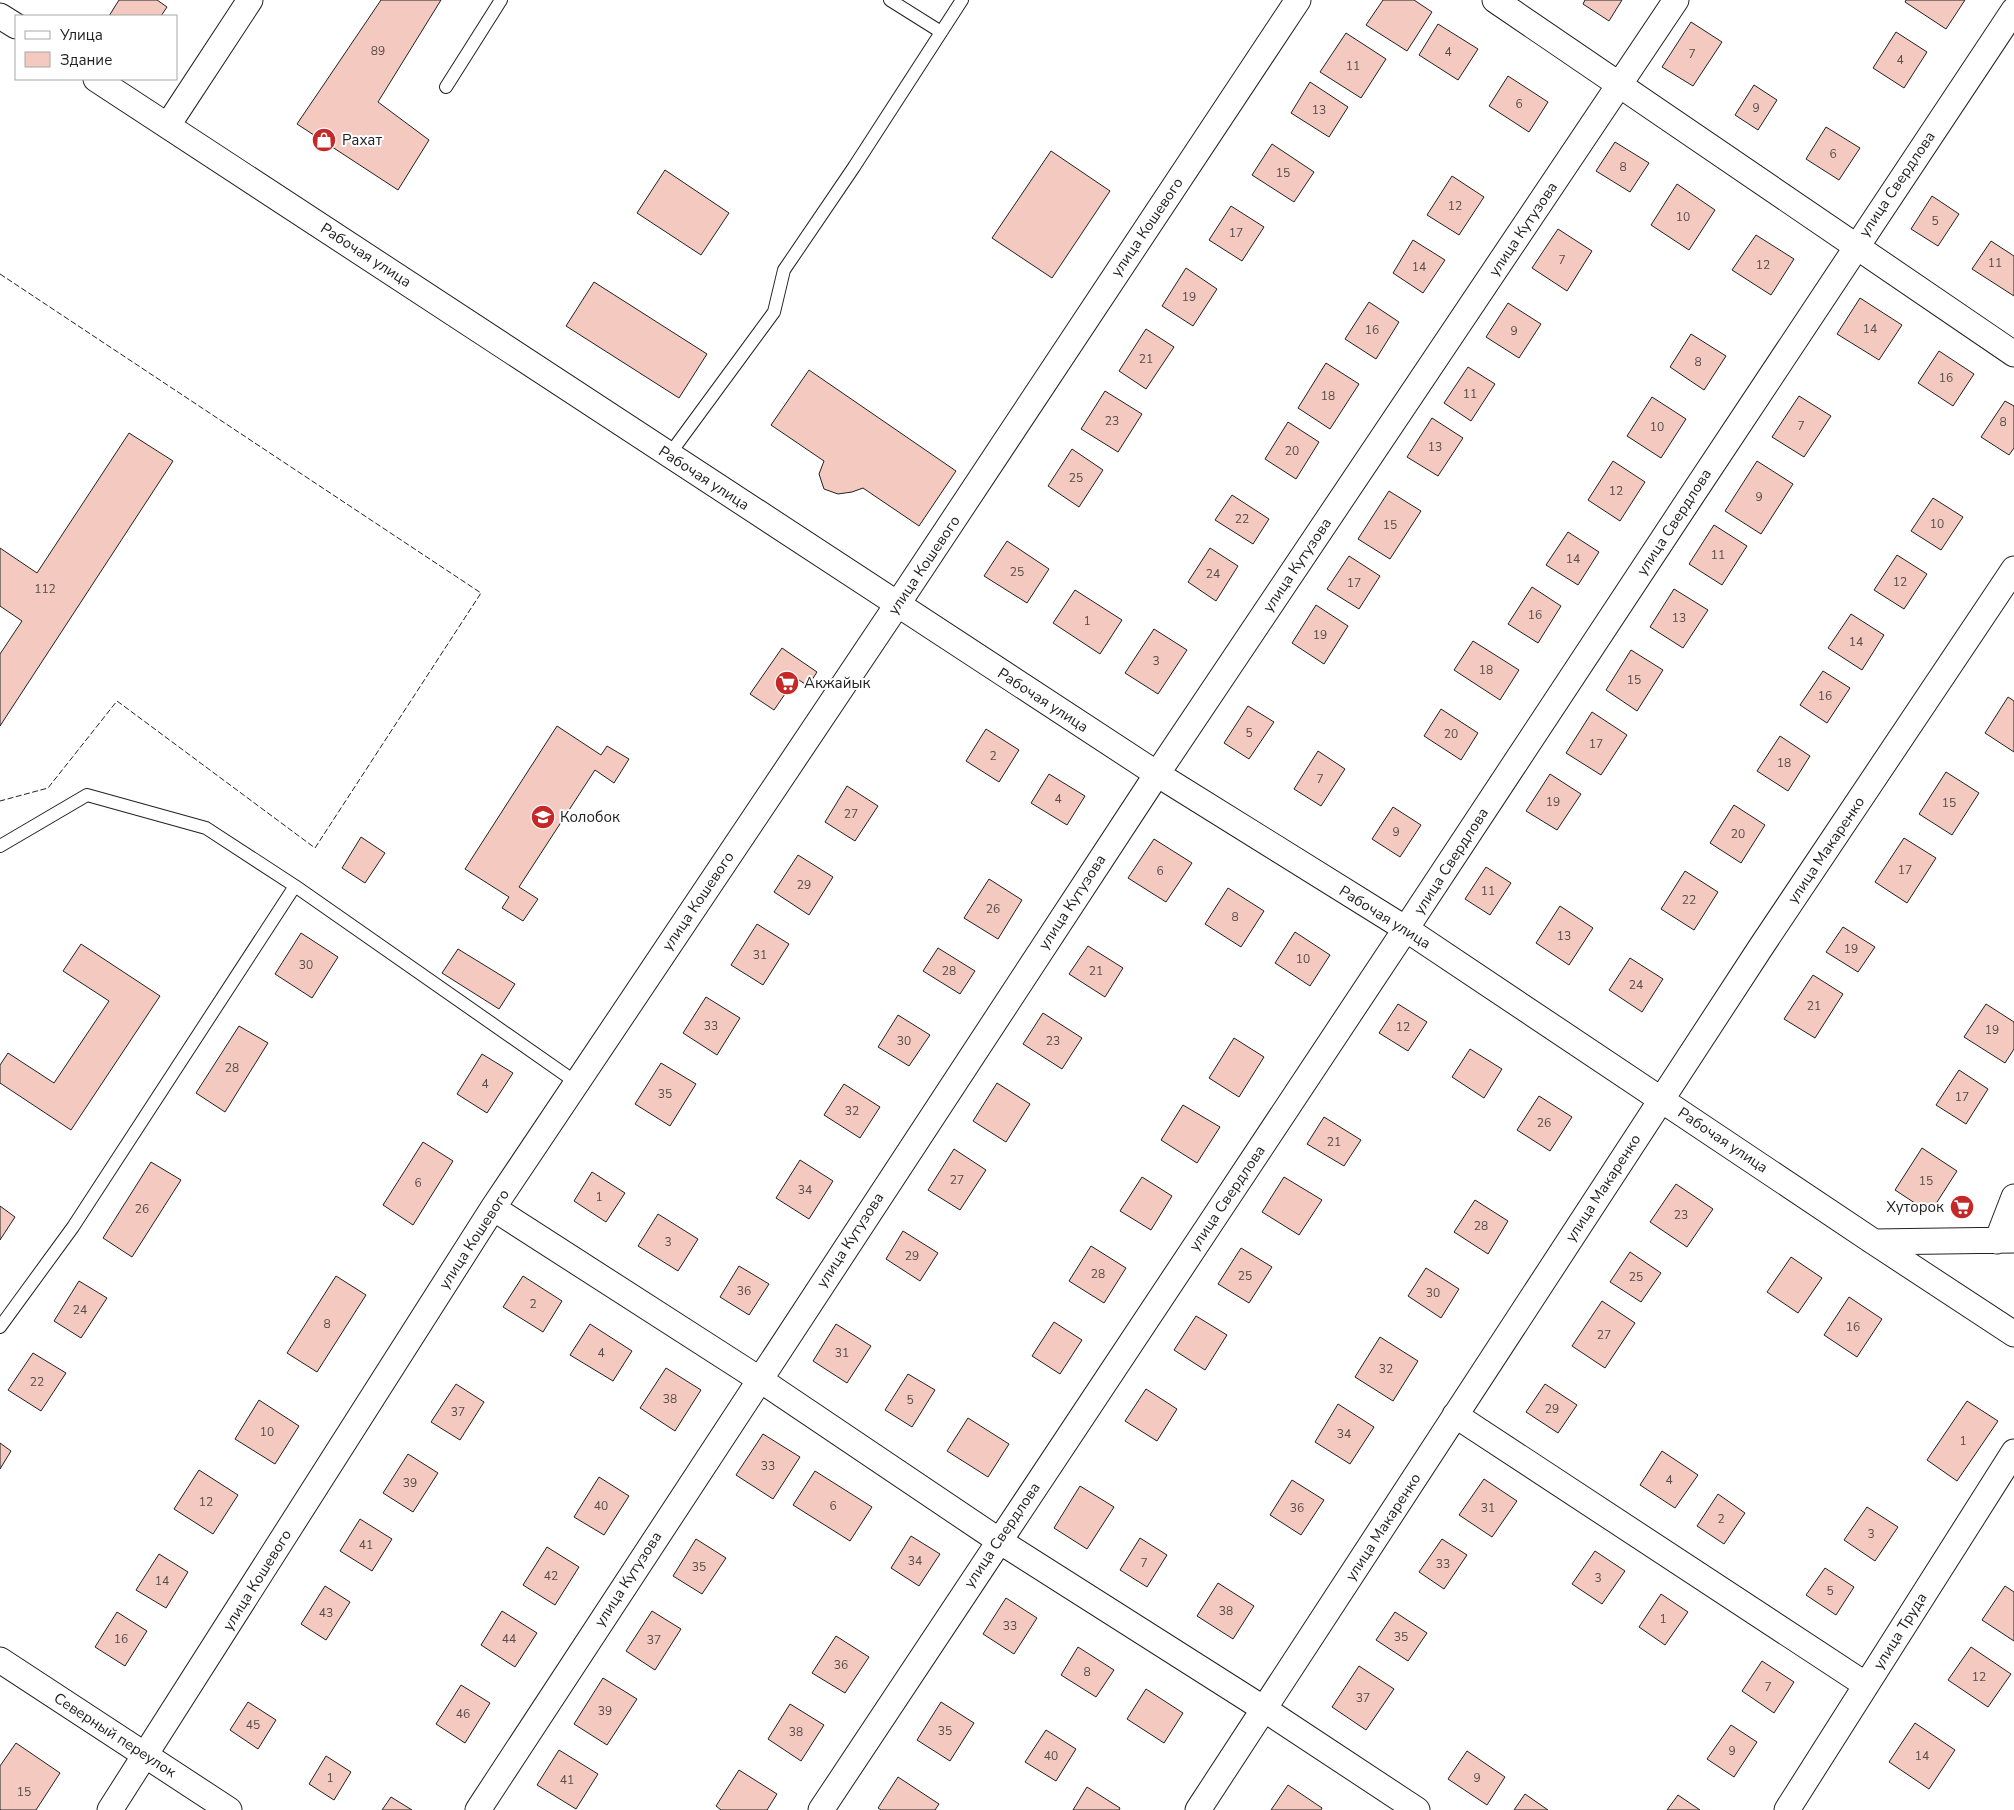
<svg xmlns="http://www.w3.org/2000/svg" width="2014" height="1810" font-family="'Nunito Sans',sans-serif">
<rect width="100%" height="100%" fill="#fff"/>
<!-- building -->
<path fill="#f3c9c0" stroke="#222" d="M119 0H157L167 7 161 16H109Z
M381 0H441L378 102 429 140 398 190 297 124Z
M1383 0H1414L1432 12 1407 51 1366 25Z
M1585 0H1622L1609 21 1583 4Z
M1906 0H1965L1946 29 1905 2Z
M1691 22 1722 42 1693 86 1662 67Z
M1438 24 1478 49 1458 80 1419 55Z
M1896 32 1927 52 1904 88 1873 68Z
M1346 33 1386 59 1361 98 1320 72Z
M1508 76 1548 102 1529 132 1489 106Z
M1310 82 1348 107 1329 137 1291 113Z
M1754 85 1777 100 1758 130 1735 115Z
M1826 127 1860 148 1839 180 1806 159Z
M1615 142 1649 163 1630 192 1596 171Z
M1272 144 1314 172 1294 202 1252 175Z
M1051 151 1110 191 1052 278 992 238Z
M665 170 729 213 701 255 637 213Z
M1452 176 1484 197 1459 235 1427 215Z
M1677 184 1715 210 1689 250 1651 225Z
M1932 196 1959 214 1938 246 1911 229Z
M1231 206 1264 227 1242 261 1209 240Z
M1558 229 1592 251 1567 291 1532 268Z
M1756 235 1794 259 1771 295 1732 270Z
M1413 240 1445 260 1423 293 1393 273Z
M1991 241 2014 256V296L1972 269Z
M1186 268 1217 289 1193 326 1162 306Z
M594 282 707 354 679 398 566 326Z
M1860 298 1902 325 1879 360 1837 334Z
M1369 302 1399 322 1376 359 1345 339Z
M1508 303 1541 324 1519 358 1486 337Z
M1146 329 1174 347 1146 389 1119 371Z
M1691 334 1726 356 1704 390 1670 367Z
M1939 351 1974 374 1953 406 1918 383Z
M1326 363 1359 384 1330 429 1298 408Z
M1468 367 1495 384 1471 421 1444 403Z
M809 370 956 471 919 526 863 488 852 492 838 494 824 489 819 474 824 461 771 425Z
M1105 391 1142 414 1118 452 1081 429Z
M1799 396 1831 416 1804 457 1772 437Z
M1652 397 1686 419 1661 458 1627 436Z
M2005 401 2014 406V448L2009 455 1981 437Z
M1432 418 1463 438 1438 476 1407 457Z
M1288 422 1319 442 1296 479 1265 459Z
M129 433 173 461 0 726V654L22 621 0 606V548L37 573Z
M1072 449 1103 470 1079 507 1048 486Z
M1613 461 1645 482 1620 521 1588 500Z
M1757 461 1793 484 1761 534 1725 511Z
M1389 491 1421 511 1390 559 1358 539Z
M1232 495 1269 519 1253 544 1215 520Z
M1933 498 1963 517 1941 550 1911 531Z
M1714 525 1747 546 1722 585 1689 564Z
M1568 532 1599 552 1578 585 1546 565Z
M1007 541 1049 569 1027 603 984 576Z
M1210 548 1238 566 1216 601 1188 582Z
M1897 555 1927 574 1904 609 1874 590Z
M1349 556 1380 576 1359 609 1327 589Z
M1532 587 1561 606 1538 643 1508 624Z
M1674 589 1708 610 1683 648 1650 627Z
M1075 590 1122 620 1100 654 1053 623Z
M1316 605 1348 626 1324 664 1292 643Z
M1851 614 1884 635 1862 670 1828 648Z
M1154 629 1187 650 1158 694 1125 673Z
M1473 641 1519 670 1500 700 1454 670Z
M782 648 817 672 808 686 796 678 774 710 750 694Z
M1631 650 1663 670 1637 711 1606 690Z
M1823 671 1850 688 1827 723 1800 705Z
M2008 697 2014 701V752L1985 733Z
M1248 706 1274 722 1249 759 1224 743Z
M1441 709 1478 733 1461 760 1424 736Z
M1592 712 1627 735 1601 775 1566 753Z
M557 726 601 755 607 746 629 759 614 783 595 770 519 887 538 899 523 921 502 908 509 897 465 869Z
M986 729 1019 750 999 782 966 761Z
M1780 736 1810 756 1788 791 1757 771Z
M1318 751 1345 769 1321 806 1294 789Z
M1946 772 1979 793 1952 835 1919 814Z
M1049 774 1085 796 1067 825 1031 803Z
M1550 774 1581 794 1557 830 1526 811Z
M847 786 878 806 855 841 825 822Z
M1734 805 1765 825 1741 863 1710 843Z
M1393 807 1421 825 1400 857 1372 839Z
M361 837 385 853 365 883 342 868Z
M1904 838 1936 858 1907 903 1875 882Z
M1154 839 1192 863 1166 902 1128 878Z
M798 855 833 877 809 915 774 892Z
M1486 867 1511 883 1490 915 1465 899Z
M1685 871 1718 892 1694 930 1661 909Z
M989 879 1022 900 998 939 964 918Z
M1228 888 1264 911 1241 947 1205 924Z
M1560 906 1593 928 1569 965 1536 943Z
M757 924 789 944 763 985 731 965Z
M1843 927 1875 947 1858 972 1826 952Z
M1295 932 1330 955 1310 986 1275 963Z
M301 933 338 957 312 998 275 974Z
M81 944 160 996 71 1130 0 1083V1065L8 1053 54 1083 109 1001 63 971Z
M1088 946 1123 968 1105 997 1069 974Z
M938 948 975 971 960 994 923 971Z
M458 949 515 984 499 1009 442 973Z
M1630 958 1663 979 1642 1012 1609 990Z
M1813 975 1843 994 1815 1038 1784 1019Z
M706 997 740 1018 717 1055 683 1033Z
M1398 1004 1427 1022 1408 1051 1379 1033Z
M1986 1004 2014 1022V1049L2005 1063 1964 1037Z
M1043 1013 1082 1038 1062 1069 1023 1044Z
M898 1015 930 1035 909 1066 878 1047Z
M239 1026 268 1043 225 1112 196 1093Z
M1234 1038 1264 1057 1239 1097 1209 1078Z
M1470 1049 1502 1069 1484 1098 1452 1077Z
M482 1054 513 1073 487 1113 457 1094Z
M661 1063 696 1084 670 1126 635 1104Z
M1959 1070 1988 1089 1966 1124 1936 1105Z
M997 1083 1030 1104 1006 1142 973 1121Z
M844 1084 880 1107 860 1138 824 1115Z
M1539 1096 1572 1117 1550 1151 1517 1130Z
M1183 1105 1220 1127 1197 1163 1161 1140Z
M1324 1117 1361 1140 1344 1166 1307 1144Z
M423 1142 453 1161 413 1225 383 1205Z
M1922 1148 1957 1171 1930 1213 1895 1190Z
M954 1149 986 1170 960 1210 928 1190Z
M800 1160 833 1181 809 1219 776 1198Z
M151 1162 181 1180 132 1257 103 1238Z
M592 1172 625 1193 606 1222 574 1201Z
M1142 1177 1172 1196 1151 1230 1120 1211Z
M1284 1177 1322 1200 1299 1235 1262 1212Z
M1676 1184 1713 1209 1687 1247 1650 1222Z
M1475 1200 1508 1221 1488 1254 1454 1232Z
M0 1206 15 1217 0 1240Z
M658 1214 698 1239 678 1271 638 1246Z
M903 1231 938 1253 920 1281 886 1259Z
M1091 1246 1126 1268 1104 1303 1069 1281Z
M1241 1248 1272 1267 1249 1303 1218 1284Z
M1630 1252 1661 1273 1641 1302 1610 1282Z
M1791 1257 1822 1278 1798 1313 1767 1292Z
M739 1266 769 1284 749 1315 720 1297Z
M1426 1268 1459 1289 1441 1318 1408 1296Z
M336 1276 366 1295 317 1372 287 1353Z
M523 1276 562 1301 543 1332 503 1307Z
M79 1281 107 1298 81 1338 54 1321Z
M1849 1297 1882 1319 1857 1357 1824 1335Z
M1602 1301 1635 1323 1605 1368 1572 1346Z
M1196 1316 1227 1335 1205 1370 1174 1350Z
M1054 1322 1082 1340 1060 1374 1032 1356Z
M590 1324 632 1351 613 1381 570 1355Z
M836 1324 871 1346 847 1383 813 1361Z
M1380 1337 1418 1361 1393 1401 1355 1377Z
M33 1353 66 1373 41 1411 8 1390Z
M666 1368 701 1390 675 1431 640 1408Z
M908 1374 935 1390 912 1427 885 1410Z
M456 1384 484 1402 460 1440 431 1422Z
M1545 1384 1577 1405 1558 1433 1526 1412Z
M1146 1389 1177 1409 1157 1441 1125 1421Z
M259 1400 299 1426 275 1464 235 1439Z
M1967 1401 1998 1421 1957 1481 1927 1460Z
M1338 1404 1374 1427 1350 1464 1315 1442Z
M968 1418 1009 1444 988 1477 947 1451Z
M763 1434 800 1457 773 1499 736 1475Z
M0 1443 11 1451 0 1469Z
M1662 1451 1698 1475 1675 1508 1640 1485Z
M408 1454 438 1473 413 1512 383 1493Z
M199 1470 238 1495 213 1534 174 1509Z
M815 1471 872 1507 850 1541 793 1505Z
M599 1477 629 1496 604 1535 574 1517Z
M1484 1479 1517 1501 1492 1537 1459 1515Z
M1292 1480 1324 1500 1301 1535 1270 1515Z
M1080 1486 1114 1507 1087 1549 1054 1528Z
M1718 1494 1745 1513 1724 1544 1697 1526Z
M1867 1507 1898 1527 1875 1561 1844 1540Z
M360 1519 392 1539 372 1571 340 1551Z
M911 1536 940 1554 919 1586 891 1568Z
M1140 1538 1167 1555 1147 1587 1120 1570Z
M696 1539 726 1558 702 1594 673 1576Z
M1442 1539 1467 1555 1444 1589 1419 1572Z
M547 1547 579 1567 555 1605 523 1585Z
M1595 1551 1625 1571 1602 1604 1572 1584Z
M159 1554 188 1572 166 1608 136 1590Z
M1825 1568 1854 1587 1836 1615 1806 1595Z
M1218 1583 1254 1606 1233 1639 1197 1616Z
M325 1586 350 1602 326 1640 301 1624Z
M2005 1586 2014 1592V1641L1982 1620Z
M1661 1594 1688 1612 1665 1645 1639 1627Z
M1006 1598 1037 1618 1014 1654 983 1634Z
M502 1611 537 1633 515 1667 481 1645Z
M652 1611 681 1629 655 1670 626 1651Z
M117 1612 147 1631 125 1666 95 1647Z
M1395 1612 1427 1633 1408 1661 1376 1640Z
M836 1636 869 1657 845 1693 812 1673Z
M1078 1647 1114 1670 1096 1697 1061 1675Z
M1971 1647 2011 1674 1988 1707 1948 1680Z
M1762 1661 1794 1682 1774 1713 1742 1691Z
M1359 1666 1394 1689 1366 1730 1332 1707Z
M603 1678 637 1699 607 1745 574 1724Z
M461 1685 490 1703 465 1743 436 1724Z
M1146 1689 1183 1713 1164 1743 1127 1719Z
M248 1702 276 1720 258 1749 230 1730Z
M941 1702 974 1723 950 1761 917 1740Z
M790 1704 824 1725 801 1761 768 1739Z
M1915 1723 1955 1750 1929 1789 1889 1762Z
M1731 1725 1757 1742 1734 1777 1707 1759Z
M1046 1730 1076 1749 1056 1781 1025 1762Z
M16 1743 60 1773 36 1810H0V1766Z
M559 1750 598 1774 576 1809 537 1785Z
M1467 1751 1505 1777 1487 1805 1448 1779Z
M326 1756 351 1772 334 1800 309 1784Z
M739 1770 777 1794 767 1810H721L716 1806Z
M898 1777 939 1804 935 1810H881L878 1808Z
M1288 1785 1322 1808 1321 1810H1271Z
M1087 1787 1120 1808 1119 1810H1073Z
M1525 1794 1548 1810H1514Z
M1678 1795 1700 1810H1667Z
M391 1797 412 1810H382Z"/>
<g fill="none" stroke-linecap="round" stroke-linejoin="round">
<!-- lane casing -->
<g stroke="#222" stroke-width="14">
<path id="lane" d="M890 0 941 32
M446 87 501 0
M669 455 774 312 784 270 854 167 962 0
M0 846 87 795 206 828 295 886 577 1083
M0 1327 73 1227 295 886"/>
</g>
<!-- street casing -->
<g stroke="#222" stroke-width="27">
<path id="street" d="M1495 0 2014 354
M0 16 16 26
M96 79 1157 774 1406 929 1874 1242 2014 1240
M168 125 250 0
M493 1208 759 1379 998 1540 1264 1709 1417 1810
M1997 1241 2014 1197
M1874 1242 2014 1334
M1455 1415 1866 1685
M0 1660 229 1810
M110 1810 493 1208 897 605 1298 0
M478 1810 1157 774 1676 0
M821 1810C1015 1514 1214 1220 1409 924 1611 619 1810 314 2014 10
M1198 1810 1761 947 2014 569
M1787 1810 2014 1452"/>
</g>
<!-- lane -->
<use href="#lane" stroke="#fff" stroke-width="12"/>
<!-- street -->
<use href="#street" stroke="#fff" stroke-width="25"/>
<!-- fence -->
<path stroke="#222" stroke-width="1" stroke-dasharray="6 2.5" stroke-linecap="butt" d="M0 274 481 593 315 848 117 701 48 788 0 801"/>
</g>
<!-- icons -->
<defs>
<g id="shop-disc" transform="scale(1.25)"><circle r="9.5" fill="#c62828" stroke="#fff"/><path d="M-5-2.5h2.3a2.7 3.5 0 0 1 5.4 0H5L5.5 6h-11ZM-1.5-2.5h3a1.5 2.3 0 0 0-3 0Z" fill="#fff"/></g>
<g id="supermarket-disc" transform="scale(1.25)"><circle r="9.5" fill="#c62828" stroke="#fff"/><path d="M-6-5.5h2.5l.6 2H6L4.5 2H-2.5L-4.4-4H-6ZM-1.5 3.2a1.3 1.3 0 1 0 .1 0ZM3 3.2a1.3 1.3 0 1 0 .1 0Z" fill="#fff"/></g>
<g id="school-disc" transform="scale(1.25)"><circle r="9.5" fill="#c62828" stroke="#fff"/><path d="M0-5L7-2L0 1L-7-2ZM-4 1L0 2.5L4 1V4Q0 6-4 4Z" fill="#fff"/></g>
</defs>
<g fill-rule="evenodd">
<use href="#shop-disc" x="324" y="140"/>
<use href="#supermarket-disc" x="787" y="683"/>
<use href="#school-disc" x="543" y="817"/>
<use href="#supermarket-disc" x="1962" y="1207"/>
</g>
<g text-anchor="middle" stroke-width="4" stroke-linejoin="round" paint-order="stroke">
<!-- number labels -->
<g font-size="12" fill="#564c4a">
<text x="378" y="55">89</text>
<text x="1448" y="56">4</text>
<text x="1692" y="58">7</text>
<text x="1900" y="64">4</text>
<text x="1353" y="70">11</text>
<text x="1519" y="108">6</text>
<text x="1756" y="112">9</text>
<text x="1319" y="114">13</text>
<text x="1833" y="158">6</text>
<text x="1623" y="171">8</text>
<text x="1283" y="177">15</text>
<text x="1455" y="210">12</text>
<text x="1683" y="221">10</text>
<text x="1935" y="225">5</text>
<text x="1236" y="237">17</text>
<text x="1562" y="264">7</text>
<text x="1995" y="267">11</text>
<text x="1763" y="269">12</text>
<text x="1419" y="271">14</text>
<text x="1189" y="301">19</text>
<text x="1870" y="333">14</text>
<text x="1372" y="334">16</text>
<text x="1514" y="335">9</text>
<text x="1146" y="363">21</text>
<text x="1698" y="366">8</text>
<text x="1946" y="382">16</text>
<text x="1470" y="398">11</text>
<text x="1328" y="400">18</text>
<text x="1112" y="425">23</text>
<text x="2003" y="426">8</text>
<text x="1801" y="430">7</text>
<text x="1657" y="431">10</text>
<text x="1435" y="451">13</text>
<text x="1292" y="455">20</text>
<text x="1076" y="482">25</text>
<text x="1616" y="495">12</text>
<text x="1759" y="501">9</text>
<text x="1242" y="523">22</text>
<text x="1937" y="528">10</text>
<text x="1390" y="529">15</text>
<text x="1718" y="559">11</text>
<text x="1573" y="563">14</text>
<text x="1017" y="576">25</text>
<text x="1213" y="578">24</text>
<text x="1900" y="586">12</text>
<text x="1354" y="587">17</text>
<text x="45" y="593">112</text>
<text x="1535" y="619">16</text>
<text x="1679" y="622">13</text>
<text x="1087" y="625">1</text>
<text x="1320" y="639">19</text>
<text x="1856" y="646">14</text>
<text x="1156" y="665">3</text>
<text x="1486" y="674">18</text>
<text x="1634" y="684">15</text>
<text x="1825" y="700">16</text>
<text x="1249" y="737">5</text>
<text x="1451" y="738">20</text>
<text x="1596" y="748">17</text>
<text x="993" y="760">2</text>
<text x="1784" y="767">18</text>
<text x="1320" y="783">7</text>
<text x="1058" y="803">4</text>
<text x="1553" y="806">19</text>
<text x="1949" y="807">15</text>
<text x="851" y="818">27</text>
<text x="1396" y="836">9</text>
<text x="1738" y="838">20</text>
<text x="1905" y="874">17</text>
<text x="1160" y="875">6</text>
<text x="804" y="889">29</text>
<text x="1488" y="895">11</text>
<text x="1689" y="904">22</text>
<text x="993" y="913">26</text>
<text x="1235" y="921">8</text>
<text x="1564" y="940">13</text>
<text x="1851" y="953">19</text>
<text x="760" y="959">31</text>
<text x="1303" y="963">10</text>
<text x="306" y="969">30</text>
<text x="949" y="975">28</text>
<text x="1096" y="975">21</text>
<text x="1636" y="989">24</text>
<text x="1814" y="1010">21</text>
<text x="711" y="1030">33</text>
<text x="1403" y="1031">12</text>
<text x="1992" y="1034">19</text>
<text x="904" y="1045">30</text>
<text x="1053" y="1045">23</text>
<text x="232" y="1072">28</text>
<text x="485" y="1088">4</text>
<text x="665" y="1098">35</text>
<text x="1962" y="1101">17</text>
<text x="852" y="1115">32</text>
<text x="1544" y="1127">26</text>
<text x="1334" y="1146">21</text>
<text x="957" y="1184">27</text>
<text x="1926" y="1185">15</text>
<text x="418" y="1187">6</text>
<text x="805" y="1194">34</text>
<text x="599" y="1201">1</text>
<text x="142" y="1213">26</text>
<text x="1681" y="1219">23</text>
<text x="1481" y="1230">28</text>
<text x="668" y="1246">3</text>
<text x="912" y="1260">29</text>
<text x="1098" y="1278">28</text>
<text x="1245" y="1280">25</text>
<text x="1636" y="1281">25</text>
<text x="744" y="1295">36</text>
<text x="1433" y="1297">30</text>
<text x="533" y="1308">2</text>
<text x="80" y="1314">24</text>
<text x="327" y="1328">8</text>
<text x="1853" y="1331">16</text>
<text x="1604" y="1339">27</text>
<text x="601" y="1357">4</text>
<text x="842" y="1357">31</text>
<text x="1386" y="1373">32</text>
<text x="37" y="1386">22</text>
<text x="670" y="1403">38</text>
<text x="910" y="1404">5</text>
<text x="1552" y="1413">29</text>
<text x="458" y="1416">37</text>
<text x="267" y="1436">10</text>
<text x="1344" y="1438">34</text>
<text x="1963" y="1445">1</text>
<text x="768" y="1470">33</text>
<text x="1669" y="1484">4</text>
<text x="410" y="1487">39</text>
<text x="206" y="1506">12</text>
<text x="601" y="1510">40</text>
<text x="833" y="1510">6</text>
<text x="1297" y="1512">36</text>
<text x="1488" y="1512">31</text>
<text x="1721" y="1523">2</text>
<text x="1871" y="1538">3</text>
<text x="366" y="1549">41</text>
<text x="915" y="1565">34</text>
<text x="1144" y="1567">7</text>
<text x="1443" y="1568">33</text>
<text x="699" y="1571">35</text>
<text x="551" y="1580">42</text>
<text x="1598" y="1582">3</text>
<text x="162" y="1585">14</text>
<text x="1830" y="1595">5</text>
<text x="1226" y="1615">38</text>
<text x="326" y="1617">43</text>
<text x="1663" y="1623">1</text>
<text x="1010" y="1630">33</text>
<text x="1401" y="1641">35</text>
<text x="121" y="1643">16</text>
<text x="509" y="1643">44</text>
<text x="654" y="1644">37</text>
<text x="841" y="1669">36</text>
<text x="1087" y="1676">8</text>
<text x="1979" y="1681">12</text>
<text x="1768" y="1691">7</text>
<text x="1363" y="1702">37</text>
<text x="605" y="1715">39</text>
<text x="463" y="1718">46</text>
<text x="253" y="1729">45</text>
<text x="945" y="1735">35</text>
<text x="796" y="1736">38</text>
<text x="1732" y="1755">9</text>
<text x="1051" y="1760">40</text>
<text x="1922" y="1760">14</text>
<text x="330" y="1782">1</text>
<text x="1477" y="1782">9</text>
<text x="567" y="1784">41</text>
<text x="24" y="1796">15</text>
</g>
<!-- poi labels -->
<g font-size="15" fill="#222" stroke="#fff" text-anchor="start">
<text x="342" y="145">Рахат</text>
<text x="804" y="688">Акжайык</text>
<text x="560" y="822">Колобок</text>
<text x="1944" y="1212" text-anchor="end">Хуторок</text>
</g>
<!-- street labels -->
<g font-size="15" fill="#222" stroke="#fff">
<text transform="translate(1897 184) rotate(-56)" y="5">улица Свердлова</text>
<text transform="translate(1147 227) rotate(-56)" y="5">улица Кошевого</text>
<text transform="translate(1523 229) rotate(-56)" y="5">улица Кутузова</text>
<text transform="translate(366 255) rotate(33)" y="5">Рабочая улица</text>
<text transform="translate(704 478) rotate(33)" y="5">Рабочая улица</text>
<text transform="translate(1674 522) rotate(-57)" y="5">улица Свердлова</text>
<text transform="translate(924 565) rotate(-56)" y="5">улица Кошевого</text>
<text transform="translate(1297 565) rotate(-56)" y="5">улица Кутузова</text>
<text transform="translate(1043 700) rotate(33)" y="5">Рабочая улица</text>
<text transform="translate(1826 850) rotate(-56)" y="5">улица Макаренко</text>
<text transform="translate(1451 861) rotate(-57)" y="5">улица Свердлова</text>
<text transform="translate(698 901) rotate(-56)" y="5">улица Кошевого</text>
<text transform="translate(1072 902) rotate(-57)" y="5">улица Кутузова</text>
<text transform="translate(1385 917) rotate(32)" y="5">Рабочая улица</text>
<text transform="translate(1723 1140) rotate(34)" y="5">Рабочая улица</text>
<text transform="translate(1603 1188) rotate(-57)" y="5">улица Макаренко</text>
<text transform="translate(1227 1198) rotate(-56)" y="5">улица Свердлова</text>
<text transform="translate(474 1239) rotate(-57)" y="5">улица Кошевого</text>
<text transform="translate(850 1240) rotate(-57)" y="5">улица Кутузова</text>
<text transform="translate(1383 1527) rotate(-57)" y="5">улица Макаренко</text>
<text transform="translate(1002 1535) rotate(-56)" y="5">улица Свердлова</text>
<text transform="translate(628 1579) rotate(-57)" y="5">улица Кутузова</text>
<text transform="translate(257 1580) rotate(-58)" y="5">улица Кошевого</text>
<text transform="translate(1900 1631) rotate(-58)" y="5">улица Труда</text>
<text transform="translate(115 1735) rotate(33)" y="5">Северный переулок</text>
</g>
</g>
<!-- legend -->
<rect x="15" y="15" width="162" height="65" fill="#ffffff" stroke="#a7a7a7"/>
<rect x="25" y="31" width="25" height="8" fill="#ffffff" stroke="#a7a7a7"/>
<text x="60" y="40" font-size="15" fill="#222222">Улица</text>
<rect x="25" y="52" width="25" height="15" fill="#f3c9c0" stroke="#a7a7a7"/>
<text x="60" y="65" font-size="15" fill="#222222">Здание</text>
</svg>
